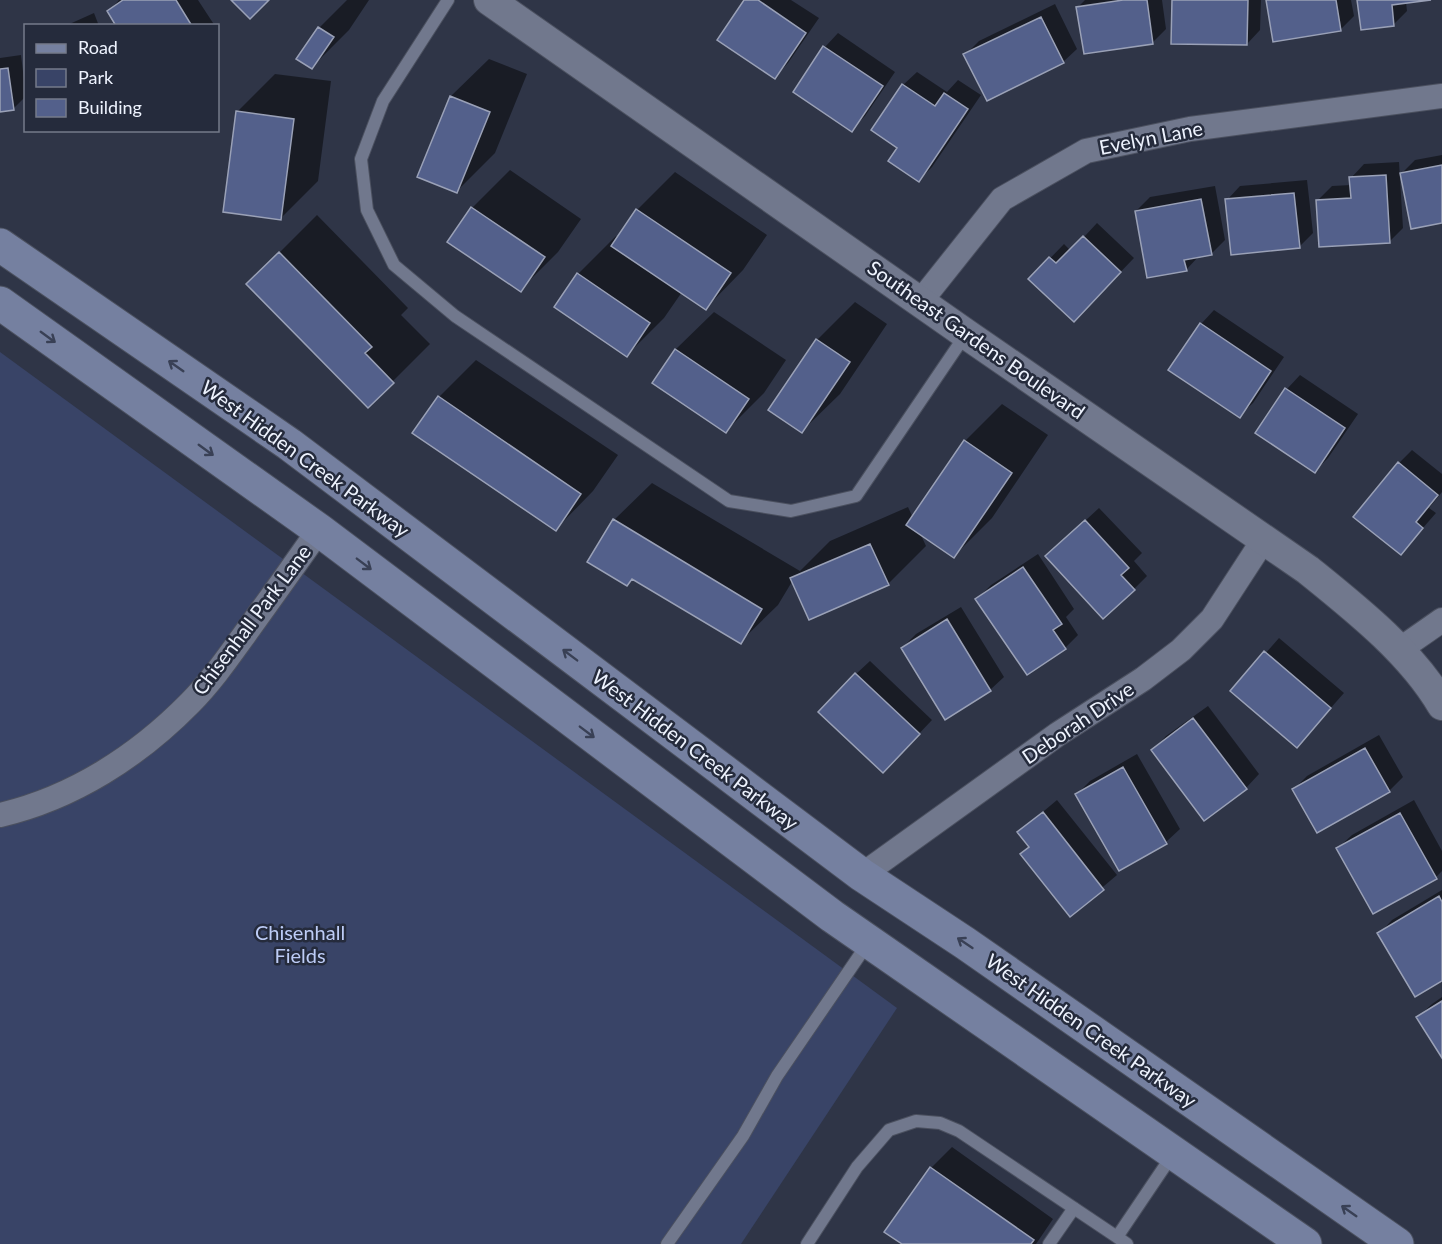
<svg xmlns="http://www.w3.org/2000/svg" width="1442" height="1244" font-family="Lato,sans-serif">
<rect width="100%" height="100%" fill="#2f3547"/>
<!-- green -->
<path fill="#394467" d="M0 352 897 1008 741 1244H0Z"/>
<!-- shadow -->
<path fill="#0007" d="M119 0H198L215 26H118L109 11Z
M347 0H369L349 30 312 67 298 58 319 28Z
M746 0H791L819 18 788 63 775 77Z
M1085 0H1162L1166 29 1153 42 1078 7Z
M1173 0H1261L1260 30 1247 44Z
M1267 0H1351L1354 16 1340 30Z
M1359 0H1421L1406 2 1407 11 1394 24Z
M1055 4 1077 49 1063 62 965 55 979 41Z
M94 13 99 26H65Z
M838 33 895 72 865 116 851 130 795 91 825 47Z
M21 55 26 96 13 109 0 111V58Z
M489 59 527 74 495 153 457 191 451 96Z
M917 72 947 92 958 80 981 95 932 167 919 180 899 147 903 85Z
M275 74 331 81 318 181 281 218 238 111Z
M1442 155V222L1400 175 1415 160Z
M1399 162 1403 228 1389 242 1318 200 1332 186 1351 185V178L1364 164Z
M510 170 581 219 558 252 520 290 472 208Z
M675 172 767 235 743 270 706 308 682 292 664 318 627 355 556 307 578 274 616 236 618 238 637 210Z
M1307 180 1313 233 1299 247 1227 200 1240 186Z
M1215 186 1225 240 1211 254 1199 256 1186 270 1136 211 1150 197Z
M317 215 408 308 401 315 430 344 368 406 248 284Z
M1097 223 1134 258 1087 307 1030 279 1064 244 1071 251Z
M855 302 887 324 840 394 802 431 770 410 817 340Z
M1214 310 1284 357 1253 403 1239 416 1201 324Z
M714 312 786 360 764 393 726 431 654 382 676 349Z
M476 360 618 455 593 491 556 529 439 397Z
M1300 375 1358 414 1328 458 1315 471 1257 432 1287 389Z
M1002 404 1048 435 992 518 954 556 920 533 926 546 888 584 793 580 778 605 740 642 634 578 627 585 614 520 652 483 800 571 830 541 908 507 913 518 965 441Z
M1412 450 1442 474V492L1429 508 1436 513 1401 553 1399 463Z
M1099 508 1142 553 1134 561 1147 576 1134 589 1061 543Z
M1038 554 1074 609 1066 617 1078 635 1065 648 977 599 991 585Z
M961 607 1004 677 990 690 902 648 916 634Z
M1279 638 1344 693 1297 746 1232 691Z
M870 661 932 720 896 758 856 674Z
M1208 706 1259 774 1246 788 1153 750 1166 736Z
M1379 735 1403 777 1389 791 1294 789 1307 776Z
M1137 754 1180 829 1166 842 1120 869 1077 794 1090 781Z
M1057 800 1117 875 1071 914 1030 846 1019 832Z
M1414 800 1442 851V871L1436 877 1338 848 1352 835Z
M1442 890V979L1379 934 1392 920Z
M1442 997V1055L1418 1017 1432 1004Z
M952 1147 1053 1219 1036 1244H904L886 1231 931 1168Z"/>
<!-- building -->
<path fill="#53608b" stroke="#9aa1b7" stroke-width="1.5" d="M123 0H176L192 26H116L107 11Z
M231 0H269L250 19Z
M744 0H758L806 33 775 79 717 40Z
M1123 0H1147L1153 44 1084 54 1076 7Z
M1172 0H1248L1247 45 1171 44Z
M1266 0H1336L1341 31 1273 42Z
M1357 0H1431L1392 5 1394 26 1361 30Z
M1041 17 1064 63 987 101 963 54Z
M318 27 334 37 312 69 296 59Z
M823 46 883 86 852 132 793 92Z
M8 68 14 110 0 112V69Z
M902 84 935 106 944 93 968 109 919 182 888 161 897 148 871 130Z
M450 96 490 112 457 193 417 177Z
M236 111 294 119 281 220 223 212Z
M1442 165V223L1411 229 1400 173Z
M1386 175 1390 243 1319 247 1316 200 1351 198 1349 177Z
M1294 193 1300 248 1231 255 1225 199Z
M1201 199 1212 255 1184 260 1187 271 1147 278 1135 211Z
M471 207 545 257 521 292 447 242Z
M636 209 731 273 706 310 611 246Z
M1083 236 1121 272 1074 322 1028 279 1049 257 1056 263Z
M279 252 372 347 365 353 394 383 368 408 246 284Z
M577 273 650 323 627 357 554 307Z
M1200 323 1271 371 1240 418 1168 370Z
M816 339 850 362 802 433 768 410Z
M675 349 749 399 726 433 652 383Z
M1285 388 1345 428 1315 473 1255 433Z
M438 396 581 494 556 531 412 433Z
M964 440 1012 473 954 558 906 525Z
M1398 462 1438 495 1416 522 1423 528 1401 555 1353 517Z
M613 519 762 609 741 644 632 579 627 586 587 562Z
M1085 520 1129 568 1121 575 1135 590 1103 619 1045 556Z
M870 544 889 585 809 620 790 578Z
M1023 567 1062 624 1053 630 1066 649 1027 675 975 599Z
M947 619 991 691 945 720 901 648Z
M1264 651 1331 708 1297 748 1230 691Z
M855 673 920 734 883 773 818 712Z
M1193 718 1247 789 1204 821 1151 750Z
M1365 748 1390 792 1317 833 1292 789Z
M1123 767 1167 844 1119 871 1075 794Z
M1043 812 1104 890 1070 917 1020 854 1029 847 1017 832Z
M1400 813 1437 879 1373 914 1336 848Z
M1439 896 1442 902V981L1415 997 1377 933Z
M1442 1001V1058L1416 1017Z
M930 1167 1034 1240 1031 1244H902L884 1232Z"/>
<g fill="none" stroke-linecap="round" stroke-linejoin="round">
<!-- service casing -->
<g stroke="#4b505f" stroke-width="14">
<path id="service" d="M448 0 383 101 361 159 367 210 394 265 455 316 729 501 791 511 856 496 966 334
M667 1244 743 1136 777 1076 868 943
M807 1244 857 1167 889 1130 916 1121 940 1123 959 1131 1117 1237
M1049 1244 1074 1208
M1127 1244 1117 1237 1173 1154"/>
</g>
<!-- minor casing -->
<g stroke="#4b505f" stroke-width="26">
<path id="minor" d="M920 302 1002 199 1086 151 1190 129 1442 96
M1399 650 1442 620
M0 815C73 798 138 756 190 703 213 680 231 653 250 627 273 595 296 563 319 530
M862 875 1058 734 1143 679 1181 650 1212 619 1264 539"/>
</g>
<!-- tertiary casing -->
<g stroke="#4b505f" stroke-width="32">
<path id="tertiary" d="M489 0 966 334 1308 570C1355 608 1411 652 1442 705"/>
</g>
<!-- secondary casing -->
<g stroke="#4b505f" stroke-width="35">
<path id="secondary" d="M0 245 289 444 862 875 965 943 1397 1244
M0 303 319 530 832 916 1305 1244"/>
</g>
<!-- service -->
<use href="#service" stroke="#71788d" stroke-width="12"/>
<!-- minor -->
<use href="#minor" stroke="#71788d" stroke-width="24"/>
<!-- tertiary -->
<use href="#tertiary" stroke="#71788d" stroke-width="30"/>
<!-- secondary -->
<use href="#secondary" stroke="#7580a0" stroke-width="33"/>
</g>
<!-- one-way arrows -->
<defs><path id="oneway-shaft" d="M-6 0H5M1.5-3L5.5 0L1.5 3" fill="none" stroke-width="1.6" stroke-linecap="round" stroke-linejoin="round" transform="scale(1.5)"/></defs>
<g stroke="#394055">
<use href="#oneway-shaft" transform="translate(48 337) rotate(36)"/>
<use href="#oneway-shaft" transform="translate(176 366) rotate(-145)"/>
<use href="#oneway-shaft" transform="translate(206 450) rotate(36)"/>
<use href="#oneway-shaft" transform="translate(364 564) rotate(37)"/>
<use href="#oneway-shaft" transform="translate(570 655) rotate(-143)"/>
<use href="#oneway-shaft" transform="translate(587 732) rotate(37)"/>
<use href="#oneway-shaft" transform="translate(965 943) rotate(-146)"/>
<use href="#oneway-shaft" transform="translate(1349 1211) rotate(-145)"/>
</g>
<g text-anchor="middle" stroke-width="5" stroke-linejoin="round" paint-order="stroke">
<!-- street labels -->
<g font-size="20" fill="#eef3fe" stroke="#252b3c">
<text transform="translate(1151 138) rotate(-11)" y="7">Evelyn Lane</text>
<text transform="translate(976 340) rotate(35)" y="7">Southeast Gardens Boulevard</text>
<text transform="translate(305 459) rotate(36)" y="7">West Hidden Creek Parkway</text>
<text transform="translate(252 620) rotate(-53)" y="7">Chisenhall Park Lane</text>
<text transform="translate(1078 723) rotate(-34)" y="7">Deborah Drive</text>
<text transform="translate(695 750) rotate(37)" y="7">West Hidden Creek Parkway</text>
<text transform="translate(1091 1031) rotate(35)" y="7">West Hidden Creek Parkway</text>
</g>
<!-- park labels -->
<g font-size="20" fill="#bdccf6" stroke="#252b3c">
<text x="300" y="940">Chisenhall<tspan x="300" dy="23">Fields</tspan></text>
</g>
</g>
<!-- legend -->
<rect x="24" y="24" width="195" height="108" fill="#252b3c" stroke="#757b8a" stroke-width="1.5"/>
<rect x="36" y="44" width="30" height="9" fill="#7580a0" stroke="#757b8a" stroke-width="1.5"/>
<text x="78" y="54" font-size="18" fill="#eef3fe">Road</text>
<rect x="36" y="69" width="30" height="18" fill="#394467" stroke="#757b8a" stroke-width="1.5"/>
<text x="78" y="84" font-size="18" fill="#eef3fe">Park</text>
<rect x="36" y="99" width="30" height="18" fill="#53608b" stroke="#757b8a" stroke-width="1.5"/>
<text x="78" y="114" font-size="18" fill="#eef3fe">Building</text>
</svg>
